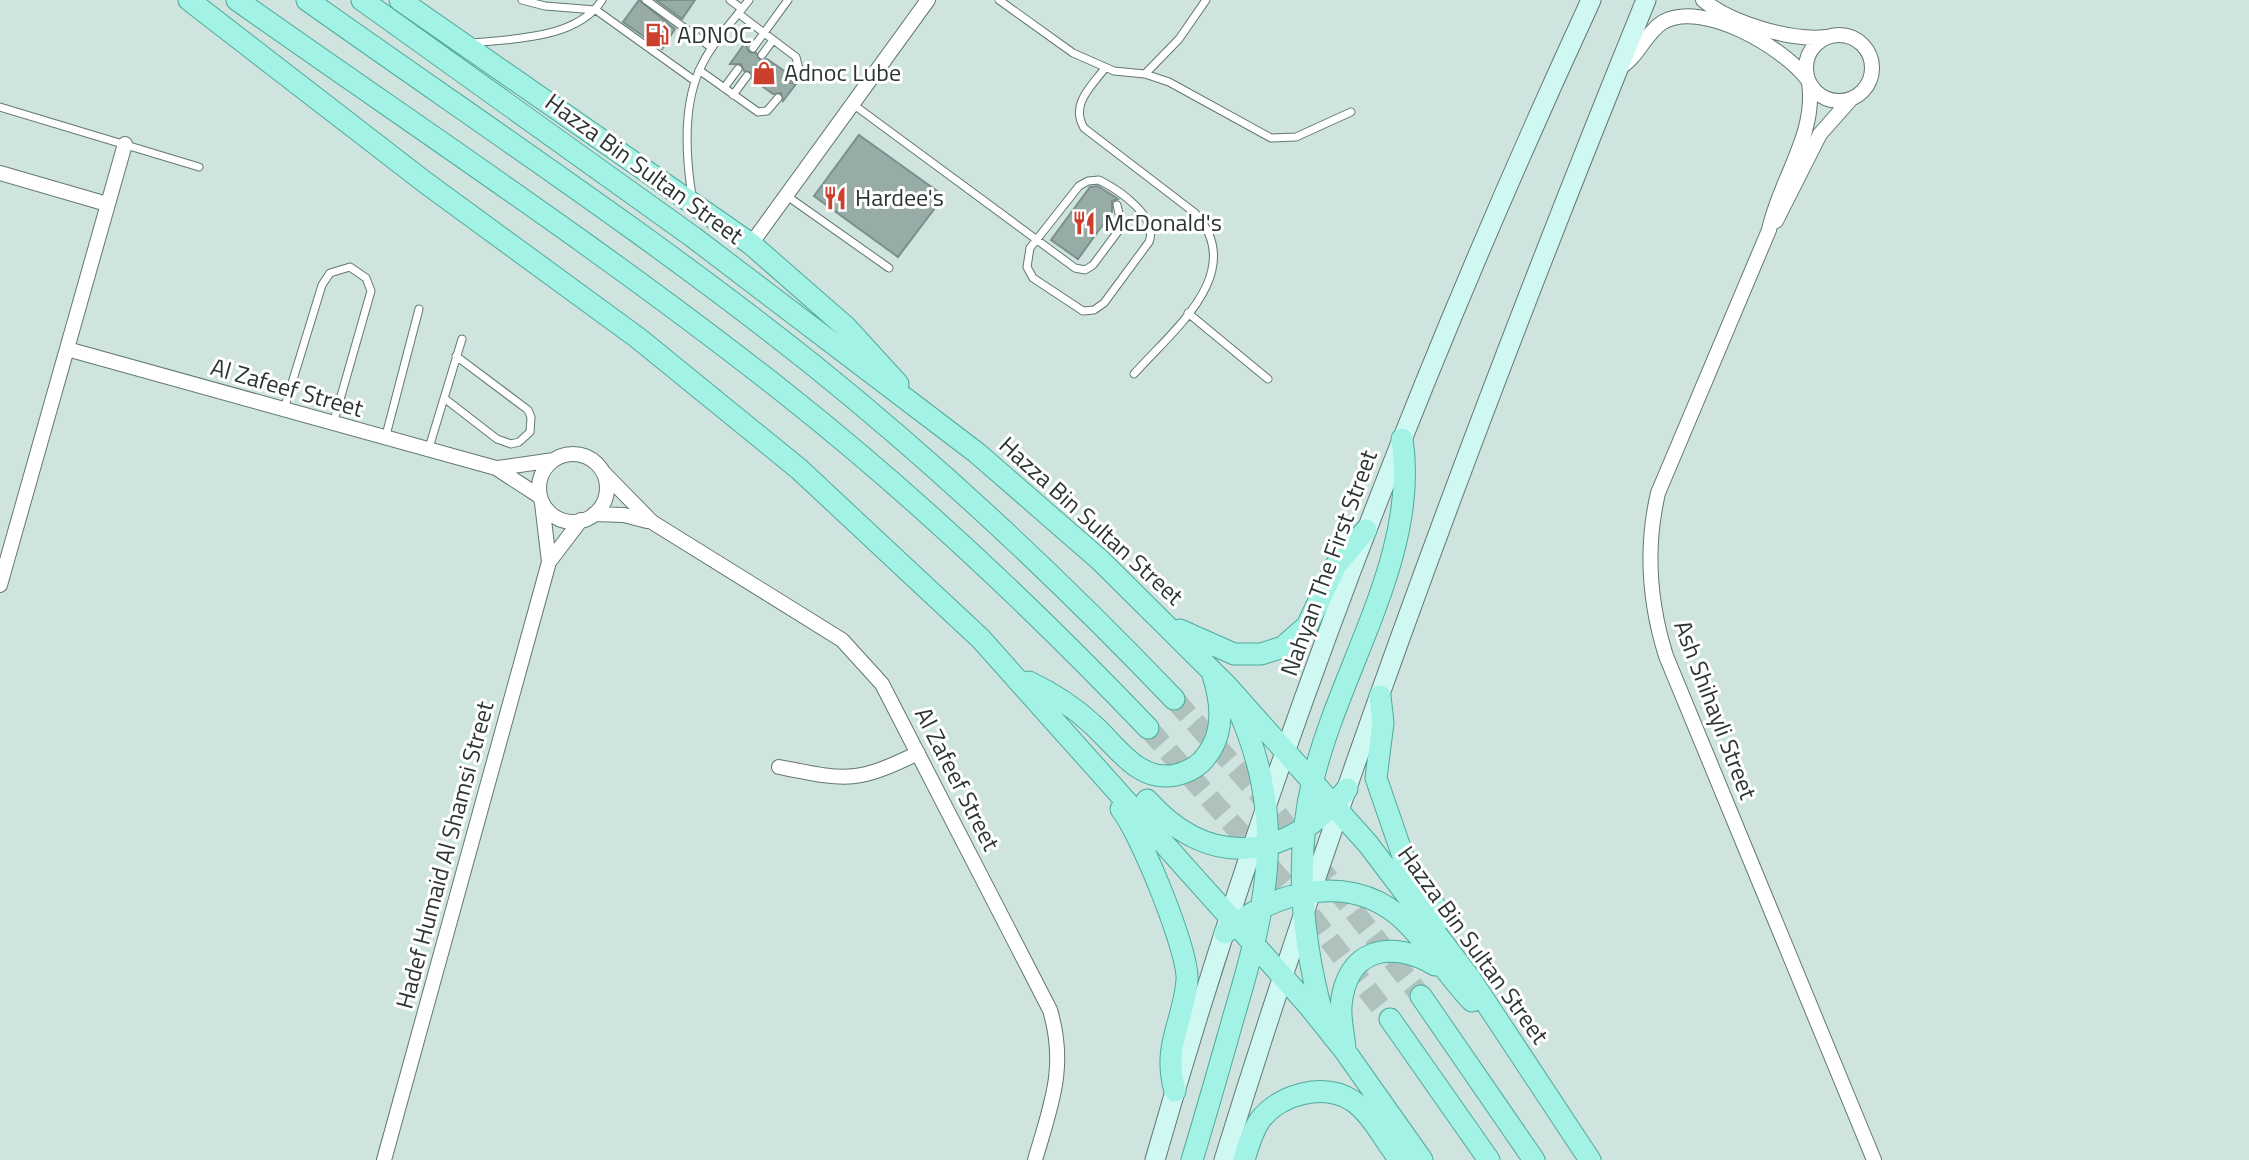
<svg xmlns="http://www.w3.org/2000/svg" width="2249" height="1160" font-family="'Titillium Web',sans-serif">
<rect width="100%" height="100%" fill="#cfe4df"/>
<!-- building -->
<path fill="#97aba7" stroke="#7b8f8b" stroke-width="2" d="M639 0 675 29 662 49 623 22Z
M656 0H695L682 19Z
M745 43 749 52 756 53 761 61 767 59 789 74 790 83 796 84 783 101 781 93 773 94 752 79V73L744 71 741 64H730Z
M859 135 944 196 898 257 814 196Z
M1098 186 1118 199 1112 201V212L1078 259 1051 240 1090 187Z"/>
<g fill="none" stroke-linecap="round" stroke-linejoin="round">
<!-- primary-tunnel -->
<path stroke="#afc1bd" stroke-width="21" stroke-dasharray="21 10" stroke-linecap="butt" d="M1174 699 1277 814 1421 996
M1148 728 1298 899 1390 1019"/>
<!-- lane casing -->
<g stroke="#637773" stroke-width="9">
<path id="lane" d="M522 0 545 6 596 10 695 81
M646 0 712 48
M730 0 742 9
M999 0 1073 53 1114 71 1145 74 1169 82 1271 138 1296 137 1351 112
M739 14 796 57 799 69 794 78
M471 43C512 39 577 39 602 0
M753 48 788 0
M762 55 773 40
M1105 68C1091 87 1070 104 1084 128L1195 213C1249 272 1172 331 1134 374
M699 70 758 112 767 111 778 98
M1145 74 1179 39 1206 0
M724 88 738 69
M733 95 747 76
M854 105 1075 268 1085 270 1093 265 1122 226 1117 205
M0 107 199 167
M1099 180C1119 190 1159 217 1149 242L1104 303 1094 310 1083 311 1033 278 1027 267 1030 248 1079 186 1088 181Z
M692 196C686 158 683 108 699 71 710 45 732 22 749 0
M787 196 889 268
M1188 313 1268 379
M444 398 497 439 511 444 519 442 530 432 531 417 528 410 456 356
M284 409 322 285 330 273 350 267 366 278 371 291 333 424
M385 439 419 309
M428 451 462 339"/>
</g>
<!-- street casing -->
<g stroke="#637773" stroke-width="16">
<path id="street" d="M1703 0C1730 23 1791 41 1826 37
M1806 68a33 33 0 1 1 66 0a33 33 0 1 1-66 0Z
M1619 68C1639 57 1644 34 1663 22 1703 0 1783 47 1808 80
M1809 83C1817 134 1779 181 1769 230L1658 493C1645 549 1649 602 1666 656L1874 1160
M0 173 107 204
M1776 221 1820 134 1851 99
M751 244 928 0
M67 349 496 468 539 496
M539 488a34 34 0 1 1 68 0a34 34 0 1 1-68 0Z
M498 468 554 460
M603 472 652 522 842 640 882 684 1050 1010C1067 1067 1051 1105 1035 1160
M594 514 624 515 647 521
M549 562 581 520
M0 585 125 144
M779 767C846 780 855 784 918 753
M384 1160 549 562 542 503"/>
</g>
<!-- secondary casing -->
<g stroke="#637773" stroke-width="21">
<path id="secondary" d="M1155 1160C1269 762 1418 375 1591 0
M1224 1160C1346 767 1491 381 1646 0"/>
</g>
<!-- primary casing -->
<g stroke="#51aa9b" stroke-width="23">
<path id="primary" d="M189 0 426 183 638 338 799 469 981 639 1309 1006 1345 1051 1422 1160
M237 0C421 130 609 254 786 394 915 496 1034 609 1148 728
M307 0C476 120 650 235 812 364 940 467 1060 580 1174 699
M362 0 693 237 977 453 1100 560 1227 686 1368 844 1469 977 1590 1160
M400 0 751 244 847 328 898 384
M1180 630 1234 654H1261L1283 647 1307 626 1336 565 1366 530
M1029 682C1052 693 1074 707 1092 724 1117 746 1138 783 1176 775 1188 772 1200 766 1207 755 1226 731 1221 699 1212 672
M1380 696 1383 723 1376 778 1405 862 1443 918
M1147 800C1210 871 1289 861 1347 789
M1121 809C1140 832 1189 952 1187 980 1184 1022 1162 1045 1175 1091
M1225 933C1270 892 1346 872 1398 915 1426 939 1446 974 1472 1001
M1421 996 1534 1160
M1323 1017C1302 940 1294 858 1313 780 1339 670 1420 554 1402 439
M1390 1019 1489 1160
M1345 1049C1344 1035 1340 1020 1341 1006 1346 948 1391 939 1435 965
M1192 1160C1207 1111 1221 1061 1235 1012 1269 897 1287 815 1235 702
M1244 1160C1248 1146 1252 1132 1260 1120 1280 1094 1324 1082 1353 1101 1373 1115 1385 1142 1400 1160"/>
</g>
<!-- lane -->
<use href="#lane" stroke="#fff" stroke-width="7"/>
<!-- street -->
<use href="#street" stroke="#fff" stroke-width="14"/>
<!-- secondary -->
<use href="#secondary" stroke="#d0f8f2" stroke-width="19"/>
<!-- primary -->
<use href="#primary" stroke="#a2f2e5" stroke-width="21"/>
</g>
<!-- icons -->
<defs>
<g id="fuel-bare" transform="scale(1.89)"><path d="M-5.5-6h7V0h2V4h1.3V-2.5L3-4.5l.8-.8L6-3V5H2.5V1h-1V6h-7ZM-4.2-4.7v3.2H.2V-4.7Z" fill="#cb3f2c" stroke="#fff" stroke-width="2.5" paint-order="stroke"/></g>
<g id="shop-bare" transform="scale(1.89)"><path d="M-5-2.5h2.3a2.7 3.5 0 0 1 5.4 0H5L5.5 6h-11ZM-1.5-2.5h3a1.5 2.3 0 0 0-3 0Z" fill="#cb3f2c" stroke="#fff" stroke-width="2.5" paint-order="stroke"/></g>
<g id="restaurant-bare" transform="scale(1.89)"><path d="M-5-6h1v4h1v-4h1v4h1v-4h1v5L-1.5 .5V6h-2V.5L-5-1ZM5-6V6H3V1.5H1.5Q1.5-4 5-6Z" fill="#cb3f2c" stroke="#fff" stroke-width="2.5" paint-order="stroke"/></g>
</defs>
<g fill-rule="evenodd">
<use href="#fuel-bare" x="657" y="35"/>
<use href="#shop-bare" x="764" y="73"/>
<use href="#restaurant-bare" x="835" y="198"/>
<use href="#restaurant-bare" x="1084" y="223"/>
</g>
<g text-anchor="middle" stroke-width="6" stroke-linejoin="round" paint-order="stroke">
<!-- poi labels -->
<g font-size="24" fill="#2d3533" stroke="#fff" text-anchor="start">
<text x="677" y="43">ADNOC</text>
<text x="784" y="81">Adnoc Lube</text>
<text x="855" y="206">Hardee's</text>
<text x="1104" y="231">McDonald's</text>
</g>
<!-- street labels -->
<g font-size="24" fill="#2d3533" stroke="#fff">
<text transform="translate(644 169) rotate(36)" y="8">Hazza Bin Sultan Street</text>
<text transform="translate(287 388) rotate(16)" y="8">Al Zafeef Street</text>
<text transform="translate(1091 521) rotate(42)" y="8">Hazza Bin Sultan Street</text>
<text transform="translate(1329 563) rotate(-70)" y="8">Nahyan The First Street</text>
<text transform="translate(1715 710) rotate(69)" y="8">Ash Shihayli Street</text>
<text transform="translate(957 779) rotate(63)" y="8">Al Zafeef Street</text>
<text transform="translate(445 855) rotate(-75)" y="8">Hadef Humaid Al Shamsi Street</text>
<text transform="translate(1473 945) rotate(54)" y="8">Hazza Bin Sultan Street</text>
</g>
</g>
</svg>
